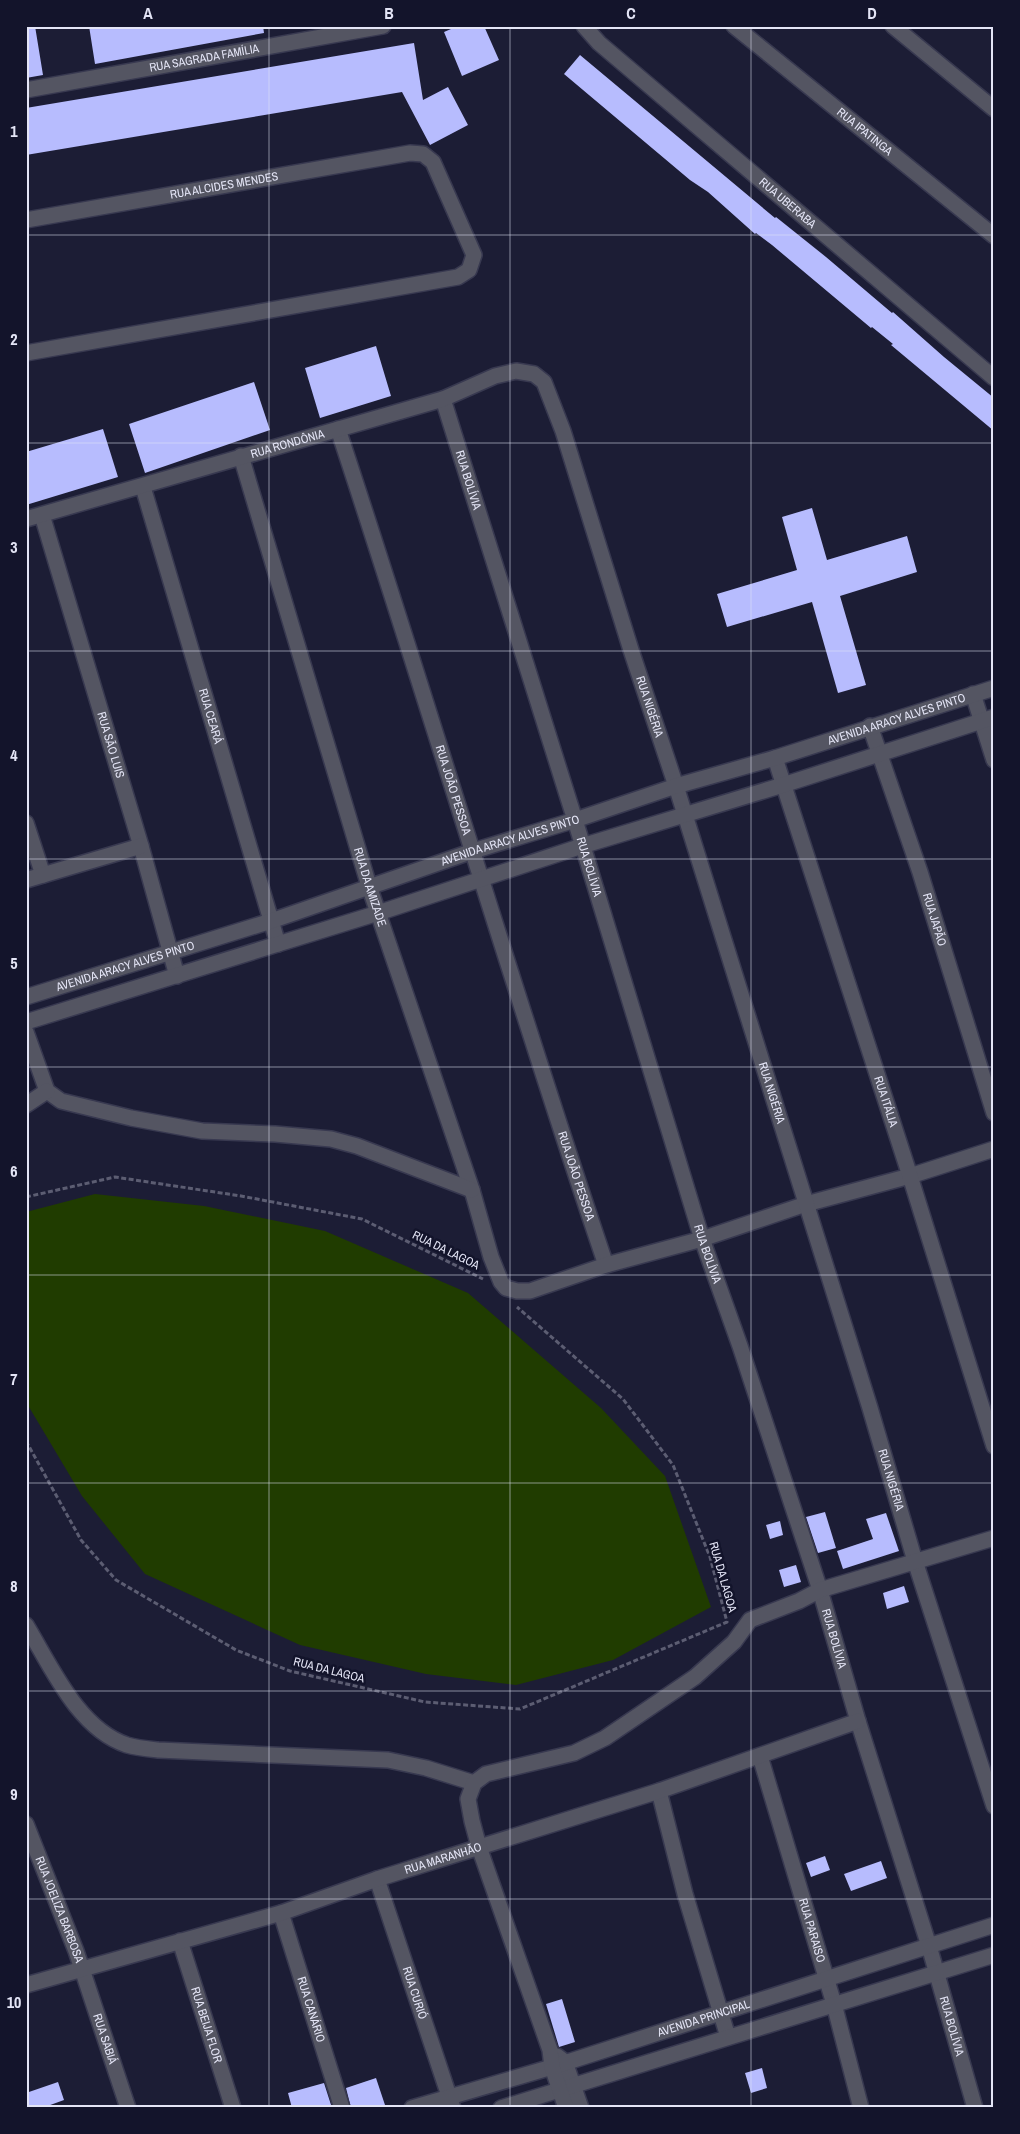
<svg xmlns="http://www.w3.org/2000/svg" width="1020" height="2134" font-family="'Archivo Narrow',sans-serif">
<rect width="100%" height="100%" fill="#1c1d35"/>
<!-- green -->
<path fill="#203c00" d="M95 1194 204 1206 325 1231 468 1293 601 1408 665 1476 711 1607 613 1660 516 1685 426 1674 300 1645 145 1574 82 1496 26 1402V1212Z"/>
<!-- building -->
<path fill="#b7bcfe" d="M26 26H35L43 75 26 78Z
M89 26H263L264 33 95 64Z
M458 26H484L499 60 462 76 444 32Z
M414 43 423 100 448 87 468 125 430 145 402 92 26 155V108Z
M580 55 775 218 776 217 826 257 892 313 893 312 944 357 994 398V431L891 345 893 344 872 327 871 328 772 245 756 233 755 234 708 192 690 180 564 74Z
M376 346 391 396 320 418 305 368Z
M254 382 270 430 145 473 129 424Z
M103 429 118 477 26 505V452Z
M812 508 827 560 907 536 917 572 840 596 866 685 838 693 812 602 727 627 717 594 797 570 782 517Z
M825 1512 836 1548 818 1553 806 1517Z
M886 1513 899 1551 843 1569 837 1551 873 1539 866 1519Z
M780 1521 783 1535 770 1539 766 1525Z
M796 1565 801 1582 784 1587 779 1570Z
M904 1586 909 1602 887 1609 883 1593Z
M825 1856 830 1870 811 1877 806 1863Z
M881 1861 887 1878 851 1891 844 1874Z
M562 1999 575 2042 559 2047 546 2004Z
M762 2068 767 2088 751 2093 745 2073Z
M376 2078 386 2108H351L346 2088Z
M58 2082 64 2100 42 2108H26V2093Z
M324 2083 332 2108H292L288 2093Z"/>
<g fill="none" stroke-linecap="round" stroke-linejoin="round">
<!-- minor casing -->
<g stroke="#383950" stroke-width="18">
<g id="minor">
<path id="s1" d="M584 26 599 43 994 378"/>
<path id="s2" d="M734 26 994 236"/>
<path d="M893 26 994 109"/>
<path id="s3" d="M26 90 383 26"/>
<path id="s4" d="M26 220 410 153 423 154 433 162 474 255 469 270 458 277 26 353"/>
<path id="s5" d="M443 399 575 820 702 1239 740 1346 820 1590 858 1721 929 1946 975 2108"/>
<path id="s6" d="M338 429C430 707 512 988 606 1265"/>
<path id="s7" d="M241 456 369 886 472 1190 491 1257 501 1282 506 1288 517 1291H530L606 1265 702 1239 806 1204 910 1176 994 1149"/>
<path id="s8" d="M143 487 278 944"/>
<path id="s9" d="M42 515 141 846 177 976"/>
<path id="s10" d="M26 519 443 399 495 376 516 371 534 374 544 382 563 431 631 650 676 786 870 1408 915 1561 994 1806"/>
<path d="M973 694 994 760"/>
<path id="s11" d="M870 726 920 872 994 1113"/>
<path id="s12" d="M775 758 910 1176 994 1446"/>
<path d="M26 823 43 875"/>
<path d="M26 880 141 846"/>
<path id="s13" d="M26 997 271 921 473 851 575 820 676 786 775 758 994 688"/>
<path d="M26 1022 378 913 582 846 783 785 994 717"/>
<path d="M26 1032 47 1091 61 1101 131 1118 202 1131 275 1134 331 1139 357 1146 472 1190"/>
<path d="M26 1105 47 1091"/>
<path d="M26 1625C51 1666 78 1729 127 1745 137 1748 148 1749 158 1750L388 1760 426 1768 474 1783"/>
<path id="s14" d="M760 1756 834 2004 861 2108"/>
<path d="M659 1791 685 1894 728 2037"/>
<path id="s15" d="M26 1824 76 1951 128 2108"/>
<path id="s16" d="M377 1879 453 2108"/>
<path id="s17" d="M281 1913 342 2108"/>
<path id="s18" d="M180 1941 233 2108"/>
<path id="s19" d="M26 1985 281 1913 377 1879 659 1791 858 1721"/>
<path d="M557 2056 565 2062 581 2108"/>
<path id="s20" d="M412 2108 552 2067 994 1925"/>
<path d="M501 2108 994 1955"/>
<path d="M566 2108 552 2067 550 2050 479 1847 472 1821 468 1799 474 1783 486 1774 574 1753 605 1738 695 1677 734 1642 750 1620 799 1601 820 1590 994 1538"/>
</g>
</g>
<!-- path -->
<path stroke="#5c5d72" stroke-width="3" stroke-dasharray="5 2.5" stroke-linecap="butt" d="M26 1197 115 1177 241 1196 362 1219 483 1279
M26 1441 81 1540 116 1580 236 1650 290 1671 425 1702 520 1709 727 1622 710 1557 673 1465 623 1399 517 1307"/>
<!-- minor -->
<use href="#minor" stroke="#545562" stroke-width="15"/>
</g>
<!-- grid -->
<path fill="none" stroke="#e4e5f6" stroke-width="1" stroke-opacity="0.55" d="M269 26V2108M510 26V2108M751 26V2108M26 235H994M26 443H994M26 651H994M26 859H994M26 1067H994M26 1275H994M26 1483H994M26 1691H994M26 1899H994"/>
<g text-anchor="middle" stroke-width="5" stroke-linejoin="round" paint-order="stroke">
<!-- street labels -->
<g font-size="12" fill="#e4e5f6" stroke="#13142b">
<text dy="4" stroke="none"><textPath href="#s3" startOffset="181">RUA SAGRADA FAMÍLIA</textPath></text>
<text dy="4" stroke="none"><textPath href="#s2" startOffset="168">RUA IPATINGA</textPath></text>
<text dy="4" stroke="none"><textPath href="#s4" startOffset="201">RUA ALCIDES MENDES</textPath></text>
<text dy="4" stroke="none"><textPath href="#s1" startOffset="270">RUA UBERABA</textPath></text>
<text dy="4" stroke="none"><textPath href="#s10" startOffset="272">RUA RONDÔNIA</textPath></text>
<text dy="4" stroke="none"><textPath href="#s5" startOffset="85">RUA BOLÍVIA</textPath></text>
<text dy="4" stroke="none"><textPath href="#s10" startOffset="885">RUA NIGÉRIA</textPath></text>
<text dy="4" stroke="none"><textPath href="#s8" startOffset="239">RUA CEARÁ</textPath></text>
<text dy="4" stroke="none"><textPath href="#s13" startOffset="914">AVENIDA ARACY ALVES PINTO</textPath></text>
<text dy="4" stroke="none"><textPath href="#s9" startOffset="240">RUA SÃO LUIS</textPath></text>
<text dy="4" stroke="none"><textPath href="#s6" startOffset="379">RUA JOÃO PESSOA</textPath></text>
<text dy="4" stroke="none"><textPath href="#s13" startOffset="509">AVENIDA ARACY ALVES PINTO</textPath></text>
<text dy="4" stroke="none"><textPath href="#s5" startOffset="490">RUA BOLÍVIA</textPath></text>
<text dy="4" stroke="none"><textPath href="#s7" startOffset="450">RUA DA AMIZADE</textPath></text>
<text dy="4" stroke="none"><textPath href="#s11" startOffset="204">RUA JAPÃO</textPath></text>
<text dy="4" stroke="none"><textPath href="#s13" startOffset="104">AVENIDA ARACY ALVES PINTO</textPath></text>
<text dy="4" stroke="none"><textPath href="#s10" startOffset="1290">RUA NIGÉRIA</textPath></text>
<text dy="4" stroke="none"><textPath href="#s12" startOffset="361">RUA ITÁLIA</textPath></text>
<text dy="4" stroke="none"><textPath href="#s6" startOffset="784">RUA JOÃO PESSOA</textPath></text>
<text transform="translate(446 1250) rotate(26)" y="4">RUA DA LAGOA</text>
<text dy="4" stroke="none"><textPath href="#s5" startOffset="895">RUA BOLÍVIA</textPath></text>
<text dy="4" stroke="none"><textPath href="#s10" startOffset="1695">RUA NIGÉRIA</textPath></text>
<text transform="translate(723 1577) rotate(74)" y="4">RUA DA LAGOA</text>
<text dy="4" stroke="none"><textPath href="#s5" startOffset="1300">RUA BOLÍVIA</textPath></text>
<text transform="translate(329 1670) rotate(14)" y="4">RUA DA LAGOA</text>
<text dy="4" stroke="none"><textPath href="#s19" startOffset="436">RUA MARANHÃO</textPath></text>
<text dy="4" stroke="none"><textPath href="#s15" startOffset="92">RUA JOELIZA BARBOSA</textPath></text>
<text dy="4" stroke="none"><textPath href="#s14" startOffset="182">RUA PARAISO</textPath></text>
<text dy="4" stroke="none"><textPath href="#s16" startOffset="120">RUA CURIÓ</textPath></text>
<text dy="4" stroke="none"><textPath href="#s17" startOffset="101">RUA CANÁRIO</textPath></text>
<text dy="4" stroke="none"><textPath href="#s20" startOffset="305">AVENIDA PRINCIPAL</textPath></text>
<text dy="4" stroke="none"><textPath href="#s18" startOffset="88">RUA BEIJA FLOR</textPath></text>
<text dy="4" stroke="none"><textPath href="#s5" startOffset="1705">RUA BOLÍVIA</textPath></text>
<text dy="4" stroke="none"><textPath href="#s15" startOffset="229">RUA SABIÁ</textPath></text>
</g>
</g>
<!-- border -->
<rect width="1020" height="2134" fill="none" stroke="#13142b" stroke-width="55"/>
<rect x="28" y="28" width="964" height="2078" fill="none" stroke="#e4e5f6" stroke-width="2"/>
<g font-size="16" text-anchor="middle" font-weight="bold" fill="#e4e5f6">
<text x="148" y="19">A</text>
<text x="389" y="19">B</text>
<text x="631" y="19">C</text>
<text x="872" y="19">D</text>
<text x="14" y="137">1</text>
<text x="14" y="345">2</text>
<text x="14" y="553">3</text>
<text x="14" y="761">4</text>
<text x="14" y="969">5</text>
<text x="14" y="1177">6</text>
<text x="14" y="1385">7</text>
<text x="14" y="1592">8</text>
<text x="14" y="1800">9</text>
<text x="14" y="2008">10</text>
</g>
</svg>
